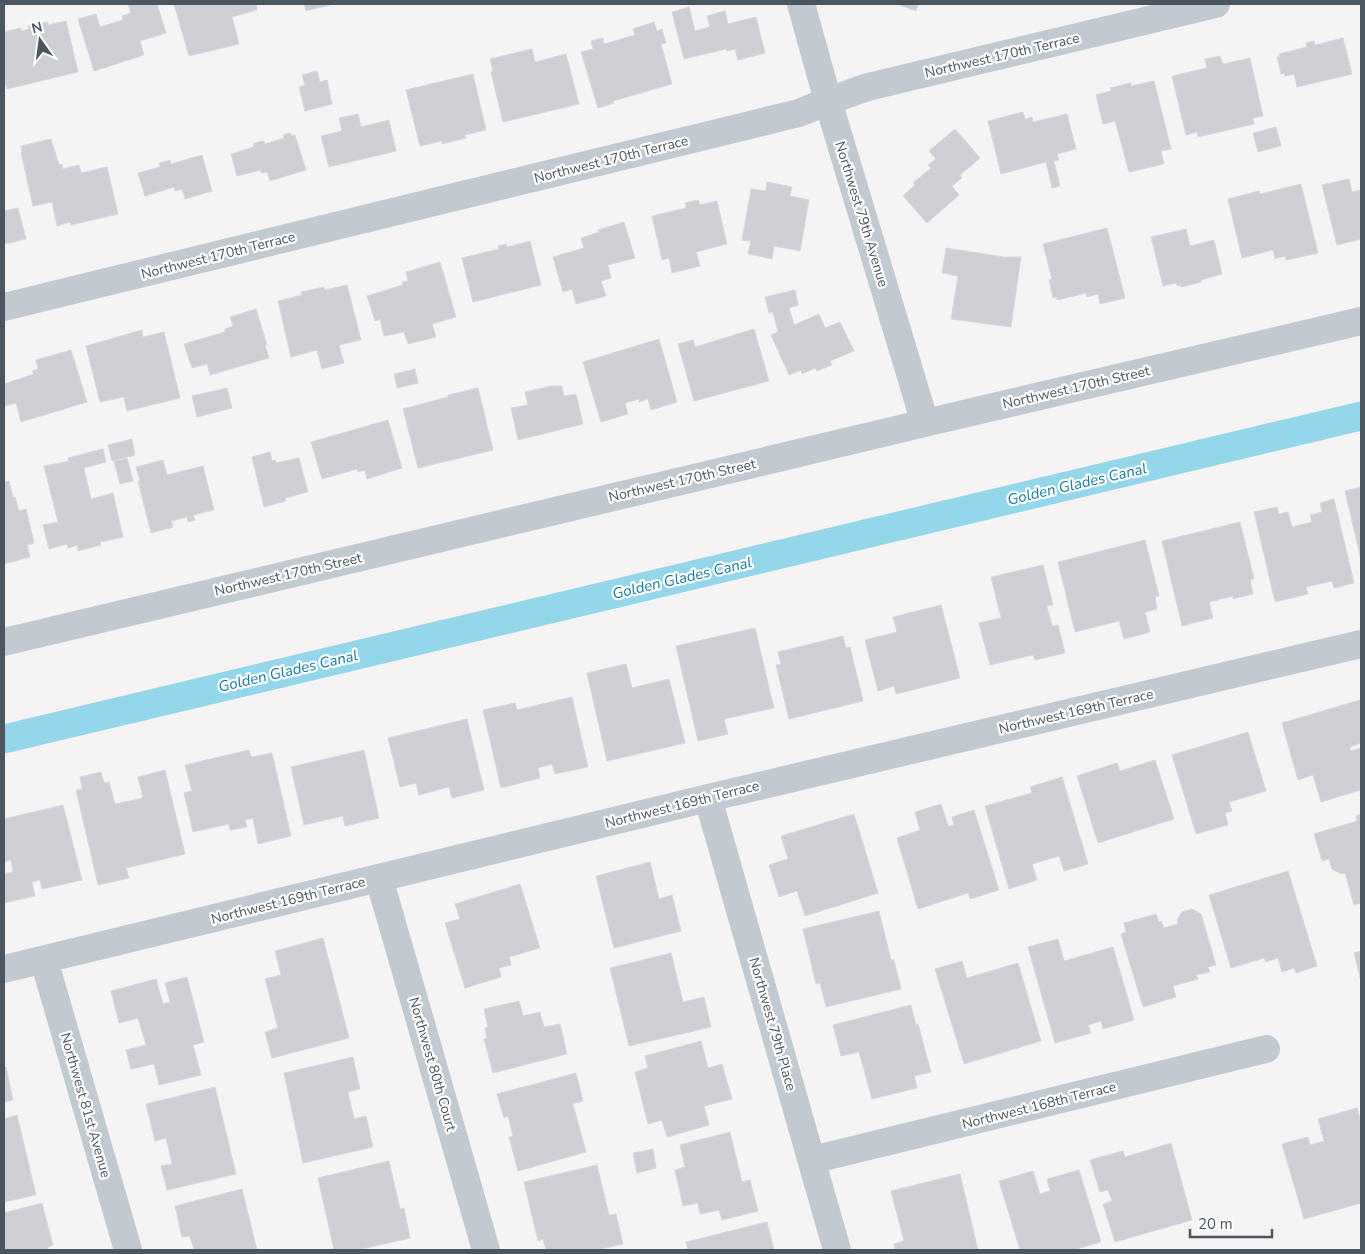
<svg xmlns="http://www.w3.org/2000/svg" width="1365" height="1254" font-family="'Nunito Sans',sans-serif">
<rect width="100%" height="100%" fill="#f5f3f3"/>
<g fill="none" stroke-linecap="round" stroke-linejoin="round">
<!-- canal -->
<path stroke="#94d7ea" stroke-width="29" d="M4 739 1361 416"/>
</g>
<!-- building -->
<path fill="#cdcfd5" stroke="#d7d9de" d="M128 4H157L166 33 140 41 144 55 94 71 78 19 96 14 100 27 123 20 122 16 131 13Z
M174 4H256L257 10 232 17 239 44 189 56Z
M304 4H334L306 11Z
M897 4H918L916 11Z
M689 7 695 31 710 27 707 16 725 11 728 24 756 17 765 53 738 60 735 49 727 51 726 49 684 59 672 12Z
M66 21 78 72 7 89 4 77V32L21 28V31L29 29 28 26 48 22V25Z
M654 22 657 31 662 29 666 43 661 44 672 84 613 101 614 103 598 108 581 52 593 49 591 41 603 38 604 44 635 35 633 29Z
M1343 38 1352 74 1297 87 1294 74 1285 76 1284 73 1281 74 1277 57 1280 56 1279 54 1307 47 1306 43 1314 41 1315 45Z
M532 49 535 62 566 54 579 104 503 122 491 72 493 71 490 59Z
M1220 56 1223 64 1250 58 1263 116 1253 118 1254 124 1198 137 1197 132 1186 135 1172 76 1207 68 1205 59Z
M317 71 320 82 327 80 332 104 305 111 299 87 305 85 302 75Z
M473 74 486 130 465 135 466 138 442 144V141L420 146 406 90Z
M1154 81 1171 149 1161 151 1164 164 1129 172 1115 121 1103 124 1096 95 1111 91 1110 88 1131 83V86Z
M1023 112 1025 119 1032 117 1033 122 1067 114 1076 149 1057 154 1059 160 1054 161 1060 186 1052 188 1046 162 1001 174 988 121Z
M358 114 361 127 389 120 396 151 329 167 321 136 342 131 339 118Z
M1276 127 1281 146 1258 152 1253 133Z
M955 129 980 158 960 175 962 178 952 186 959 195 927 223 903 196 915 185 913 183 931 168 928 165 936 159 929 151Z
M290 133 291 136 295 135 306 170 270 181 267 172 261 173V170L237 176 231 154 254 147 253 144 258 142 264 141 265 144 284 138 283 135Z
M51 139 59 165 62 164 63 169 79 165 81 173 107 167 118 214 71 225 70 222 57 226 52 202 33 206 22 157 21 146Z
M202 155 212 191 185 199 182 189 175 191 174 187 145 196 138 173 160 167 159 163 170 160 171 164Z
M1349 179 1352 192 1361 190V239L1337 245 1322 185Z
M767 182 792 187 790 196 809 200 800 251 774 246 772 259 748 254 751 241 742 240 751 189 766 191Z
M1301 184 1318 253 1286 260 1285 256 1275 259 1273 250 1242 258 1228 199 1259 191 1260 194Z
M698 200 700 205 717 201 727 244 696 252 700 266 672 273 669 258 662 260 652 216 686 208 685 203Z
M18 208 26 239 4 244V211Z
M624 222 635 258 608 265 611 278 601 281 606 296 576 304 572 289 563 292 553 257 584 248 581 238 599 232 598 230Z
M1107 228 1125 298 1100 304 1098 294 1087 297 1086 293 1057 300V297L1053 298 1049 280 1052 279 1043 244Z
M1186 229 1190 246 1214 240 1222 274 1201 280V282L1181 287V285L1177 286 1176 283 1163 286 1151 237Z
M530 241 541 285 473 302 462 258 499 249 498 246 506 244 507 247Z
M946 248 1004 257H1021L1011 327 951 319 958 276 942 273Z
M440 262 456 317 432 324 436 337 408 344 404 332 384 336 380 319 375 321 367 296 403 285 402 282 408 281 406 272Z
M347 285 361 340 339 345 344 363 322 369 317 350 291 357 278 301 302 295 301 292 324 287 325 290Z
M795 290 798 305 789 308 794 325 819 314 825 328 840 322 854 351 830 361 832 365 817 371 815 368 802 374 801 370 789 375 771 335 778 332 773 312 769 313 765 297Z
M256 309 267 345H265L269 358 210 375 207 364 192 368 184 344 225 332V329L233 326 230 317Z
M754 329 769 381 694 401 678 344 693 340 695 347Z
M142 330 143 337 164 332 180 398 127 411 124 397 100 402 86 346Z
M659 339 677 402 651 410 648 399 639 402V399L625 403 628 414 601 422 583 362Z
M71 350 87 402 21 422 16 403 5 406 4 384 34 374 32 371 38 369 36 360Z
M415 369 418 383 397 388 394 374Z
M551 386H562L564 396 576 394 583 424 518 440 511 408 528 405 525 392Z
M227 388 232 408 197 417 192 396Z
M478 388 493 450 418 468 403 409 448 397V395Z
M388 420 402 468 367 479 365 470 358 472 357 469 322 479 311 442Z
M132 439 135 455 112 461 108 445Z
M103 449 106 462 84 468 91 499 113 493 123 537 100 542 101 545 78 551 77 545 68 548 67 544 49 549 43 525 58 522 44 466 69 461 68 458Z
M270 452 272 461 275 460 276 463 299 458 308 492 285 498 286 501 264 507 252 457Z
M127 458 133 481 120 484 114 461Z
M163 460 167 475 203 466 214 510 193 515 195 520 188 522 187 517 171 521 173 527 151 533 138 481H140L136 467Z
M9 481 13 498 15 497 19 511 26 509 34 543 27 545 30 557 4 564V482Z
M1361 487V560L1345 491Z
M1334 499 1354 583 1334 588 1332 581 1306 587 1308 594 1275 602 1254 512 1277 507 1279 514 1288 512 1292 527 1312 522 1310 515 1322 512 1320 503Z
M1240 522 1254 579 1250 580 1253 594 1233 599V596L1209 602 1213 618 1182 626 1162 541Z
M1145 540 1159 596 1155 597 1157 609 1145 612 1150 632 1124 639 1119 621 1075 632 1058 562Z
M1043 565 1053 605 1047 606 1052 626 1058 625 1065 653 1035 660 1033 655 990 665 979 623 1001 618 991 577Z
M941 605 960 678 896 694 894 686 878 691 865 640 897 632 893 617Z
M755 628 774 708 724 719 728 734 698 741 676 646Z
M843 636 846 648 850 647 863 701 789 719 776 665 781 664 778 652Z
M626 664 632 688 669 679 685 743 607 761 587 673Z
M572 697 588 767 555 774 552 764 538 768 540 778 501 788 483 710 515 703 517 710Z
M1360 700 1361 704V743L1350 747 1351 751 1361 748V790L1321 802 1313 775 1298 780 1282 723Z
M467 719 484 790 452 798 449 787 419 795 416 783 400 787 388 738Z
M1248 732 1266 791 1229 802 1232 811 1225 813 1228 825 1196 834 1172 755Z
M249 750 251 757 272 753 291 836 258 844 253 818 245 820 247 827 230 830 229 824 193 832 184 793 192 791 185 765Z
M364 750 379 818 345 826 343 816 304 825 291 767Z
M1155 760 1174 819 1098 843 1077 776 1117 763 1120 771Z
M165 770 185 854 126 868 129 878 98 885 76 790 82 789 80 777 101 772 104 783 109 782 115 804 143 798 138 777Z
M1062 777 1088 864 1064 871 1059 856 1032 864 1037 880 1009 889 985 806 1032 793 1030 787Z
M941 804 948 826 954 825 952 817 974 810 999 890 970 899 968 893 918 909 897 838 920 830 915 812Z
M63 805 82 880 42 889 40 880 32 882 35 896 4 903V874L13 872 11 860 4 862V819Z
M854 814 878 893 805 916 797 891 779 897 769 865 788 859 781 836Z
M1361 814V903L1354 905 1345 873 1341 874 1332 869 1329 859 1322 861 1314 834 1357 821 1356 816Z
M650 862 659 899 672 895 681 931 614 948 596 876Z
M1288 871 1317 966 1296 973 1294 968 1282 972 1278 958 1266 962 1264 958 1231 968 1209 895Z
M520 884 540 948 509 957 511 965 499 968 501 977 465 988 445 923 460 919 455 904Z
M1192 909 1201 914 1216 965 1208 967 1210 972 1196 975 1198 979 1173 986 1176 997 1143 1007 1121 934 1126 932 1124 923 1156 914 1159 922 1161 921 1164 928 1178 924 1177 920 1182 912Z
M879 911 891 960H894L901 989 826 1007 820 983 816 984 803 929Z
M323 938 349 1038 272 1058 265 1032 278 1028 265 979 281 975 275 951Z
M1058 939 1064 961 1113 947 1134 1020 1103 1029 1101 1021 1088 1025 1091 1033 1055 1043 1028 947Z
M1361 951V981L1354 953Z
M671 953 683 1002 704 997 711 1027 629 1046 610 968Z
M962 961 967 978 1018 963 1041 1041 964 1064 935 969Z
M187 977 204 1042 193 1045 201 1075 159 1085 154 1064 131 1069 126 1050 146 1045 138 1018 119 1023 111 991 156 979 163 1004 170 1002 165 983Z
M519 1001 523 1016 540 1012 544 1027 560 1024 567 1054 493 1073 484 1039 487 1038 485 1028 488 1027 484 1009Z
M911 1005 916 1025 918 1024 931 1072 914 1076 917 1088 872 1099 859 1052 841 1056 833 1025Z
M701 1041 708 1068 722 1064 732 1099 704 1106 709 1125 667 1137 662 1120 648 1124 635 1072 648 1068 645 1056Z
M353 1057 360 1089 348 1092 354 1119 366 1116 373 1147 303 1163 284 1073Z
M6 1067 13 1100 4 1102V1068Z
M576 1073 583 1101 573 1104 586 1152 518 1171 509 1137 513 1136 508 1116 504 1118 497 1094Z
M215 1087 236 1174 167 1190 161 1166 172 1164 166 1138 155 1141 146 1104Z
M1357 1108 1361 1122V1203L1304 1219 1282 1144 1308 1137 1310 1145 1324 1141 1318 1119Z
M17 1115 36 1195 4 1202V1119Z
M730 1132 742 1182 750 1180 758 1211 722 1220 719 1210 700 1214 698 1203 683 1206 675 1170 685 1167 680 1145Z
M1171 1143 1192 1220 1115 1242 1103 1204 1112 1201 1108 1190 1100 1192 1090 1160 1123 1151 1125 1157Z
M653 1149 656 1168 637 1173 633 1153Z
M389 1161 400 1209 404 1208 410 1238 357 1250H334L318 1178Z
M597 1165 609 1215 616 1214 623 1244 596 1250H546L543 1239 538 1241 524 1182Z
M1079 1170 1101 1242 1073 1250H1020L999 1181 1033 1171 1040 1194 1050 1191 1047 1179Z
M960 1174 978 1250H895L894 1244 904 1241 891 1191Z
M242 1189 257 1250H194L190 1236 182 1237 175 1206Z
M42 1203 53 1245 48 1247V1250H4V1213Z
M767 1222 774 1250H688L686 1242Z"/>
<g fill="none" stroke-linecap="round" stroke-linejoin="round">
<!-- minor -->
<path stroke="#c2cad1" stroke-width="28" d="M801 4 828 101 925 423
M4 307 799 113 828 101 868 87 1216 4
M4 642 925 423 1361 321
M708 798 837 1250
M379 878 486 1250
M44 960 128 1250
M4 969 708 798 1361 644
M812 1160 1266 1049"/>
</g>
<g text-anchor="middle" stroke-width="4.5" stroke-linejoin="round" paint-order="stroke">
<!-- street labels -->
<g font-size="14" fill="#4b5660" stroke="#fff">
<text transform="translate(1002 55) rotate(-13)" y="5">Northwest 170th Terrace</text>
<text transform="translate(611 159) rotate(-14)" y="5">Northwest 170th Terrace</text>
<text transform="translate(862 214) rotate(73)" y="5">Northwest 79th Avenue</text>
<text transform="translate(218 255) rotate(-14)" y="5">Northwest 170th Terrace</text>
<text transform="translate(1076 387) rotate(-13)" y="5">Northwest 170th Street</text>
<text transform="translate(682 480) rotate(-13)" y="5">Northwest 170th Street</text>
<text transform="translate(288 574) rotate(-13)" y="5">Northwest 170th Street</text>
<text transform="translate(1076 711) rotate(-13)" y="5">Northwest 169th Terrace</text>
<text transform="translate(682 804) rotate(-14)" y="5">Northwest 169th Terrace</text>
<text transform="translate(288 900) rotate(-14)" y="5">Northwest 169th Terrace</text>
<text transform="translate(773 1024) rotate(74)" y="5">Northwest 79th Place</text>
<text transform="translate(433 1064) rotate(74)" y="5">Northwest 80th Court</text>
<text transform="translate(86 1105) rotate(74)" y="5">Northwest 81st Avenue</text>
<text transform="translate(1039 1105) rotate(-14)" y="5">Northwest 168th Terrace</text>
</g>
<!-- water labels -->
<g font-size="15" font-style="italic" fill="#137d9c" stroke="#fff">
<text transform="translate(1077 484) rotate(-13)" y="5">Golden Glades Canal</text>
<text transform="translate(682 578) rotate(-13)" y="5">Golden Glades Canal</text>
<text transform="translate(288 671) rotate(-13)" y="5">Golden Glades Canal</text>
</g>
</g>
<!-- border -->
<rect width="1365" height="1254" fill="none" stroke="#4b5660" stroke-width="10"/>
<!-- north arrow -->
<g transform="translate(40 40) rotate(346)" stroke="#ffffff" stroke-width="4" paint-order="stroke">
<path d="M0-4L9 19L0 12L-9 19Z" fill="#4b5660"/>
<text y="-8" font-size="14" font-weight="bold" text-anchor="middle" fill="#4b5660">N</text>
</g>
<!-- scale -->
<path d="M1190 1229v8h82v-8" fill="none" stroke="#4b5660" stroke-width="2.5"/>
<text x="1198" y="1229" font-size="15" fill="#4b5660" stroke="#ffffff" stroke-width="4" paint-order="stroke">20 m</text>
</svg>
